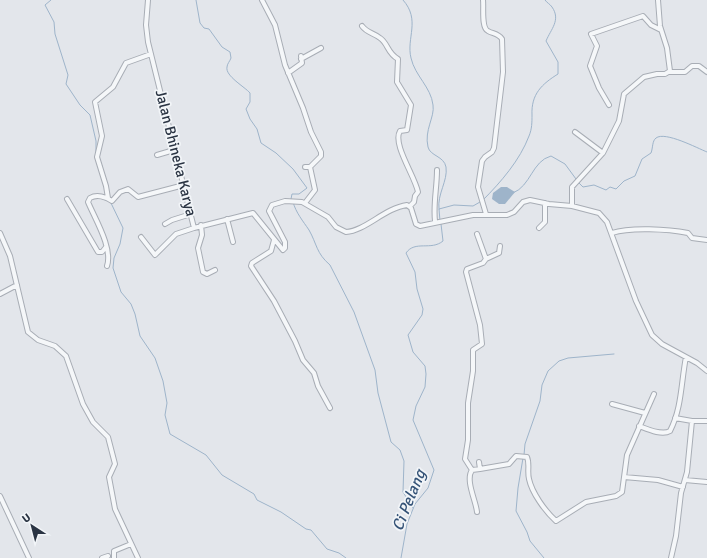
<svg xmlns="http://www.w3.org/2000/svg" width="707" height="558" font-family="Signika,sans-serif">
<rect width="100%" height="100%" fill="#e3e6eb"/>
<!-- water -->
<path fill="#9eb4ca" d="M501 187H507L515 192 505 204H499L492 199 493 193Z"/>
<g fill="none" stroke-linecap="round" stroke-linejoin="round">
<!-- stream -->
<path stroke="#9eb4ca" stroke-width="1" d="M51 0 45 5 54 22 55 34 68 75 66 84 80 105 90 115 96 141V153
M196 0 200 23 204 28 209 29 222 47 230 52 231 58C230 61 227 64 227 67 225 76 245 87 250 93V102L246 109 250 119 257 129 261 143 276 153 293 169 307 188 299 194H292L291 199
M403 0C421 20 406 38 411 58 415 76 431 87 433 105 435 117 424 130 428 147 430 156 444 156 446 167 448 181 437 194 439 209
M99 157 102 166
M104 174 106 181
M578 182 583 187 594 185 606 190 610 187 616 189 624 181 635 176 642 159 651 153C653 148 652 141 656 138 665 131 697 148 707 152
M513 193C531 186 532 161 551 156L565 164 576 179
M483 200C501 182 520 160 529 136 532 129 532 122 532 115 531 94 542 84 558 74V62L546 41C551 29 561 20 552 7 550 4 547 3 545 0
M110 201 123 228 120 244 114 258 113 268 121 292 131 304 135 314 140 336 155 358 163 381 167 403 165 415 170 434 206 455 222 475 254 494 257 500 281 512 306 529 311 530 327 549 339 553 346 558
M293 202C296 213 303 221 309 230 317 244 316 253 330 265L354 312 375 370 378 393 391 442 400 450 404 461 403 492 413 508
M440 221 439 209 454 205 473 206 480 202
M524 455 525 444 540 401 542 385 548 371 559 361 568 358 614 354
M523 458 518 488 516 511 527 532 530 541 544 558
M401 558 407 524 415 504 428 488 434 470 413 420 416 406 425 387 426 374 425 366 413 352 408 335 422 315 423 309 417 289 415 272 406 253C415 240 431 251 443 241L441 224"/>
<!-- minor casing -->
<g stroke="#a8adb5" stroke-width="6">
<path id="minor" d="M148 0 146 25 148 42 194 228 253 213 283 250 285 248V242L269 211 272 205 285 201 302 202 328 217 336 227 346 232C365 231 385 208 407 205L411 208 416 224 420 226 473 215H507L514 212 523 202 530 200 549 204 572 206 599 213 607 222 636 301 652 335 662 344 697 363 707 371
M262 0 275 25 285 65 303 108 311 132 321 152V156L310 167H305
M483 0C484 7 481 28 488 31 493 34 498 33 502 39L503 72 494 148 492 152 485 157 482 161 478 187 486 214
M362 26C367 33 374 33 380 38 388 43 387 53 398 59L397 82 411 105 407 130 400 131C392 144 415 176 418 192L415 196 414 202 410 206
M301 59 321 48
M669 72H685L692 66H699L707 72
M288 73 302 63 301 56
M609 105 599 88 590 66 597 46 591 34 643 16 651 25 661 30
M575 132 603 153
M157 155 174 150
M108 198 106 186 97 157 102 136 95 102 113 87 126 63 151 54
M67 199 98 252H102L106 247
M305 203 315 190 310 167
M572 206V187L603 153 619 121 624 94 644 77 657 74H665L670 71 667 48 660 26 658 0
M227 219 233 242
M435 221C433 204 437 188 437 170
M165 224 172 220 191 214
M201 225 202 235 198 248 203 272 207 274 215 270
M539 228 545 222V203
M0 233 10 256 28 332 38 340 55 346 66 356 83 404 93 422 108 437 115 464 109 477 115 509 138 558
M612 233C630 227 668 229 688 233L692 238 707 240
M477 234 486 259 483 263 467 269 466 272 480 325 482 344 473 350V371L468 403V440L465 459 472 470C465 480 476 501 477 512
M141 237 155 255 176 234 194 228
M274 240 271 251 252 263 251 266 274 301 295 341 303 360 314 373 318 386 330 408
M486 259 499 253 500 246
M107 266C113 248 95 219 88 202L90 198C97 194 106 197 112 201L120 192 128 189 138 197 184 185
M0 294 17 285
M612 404 645 413
M675 418 692 421
M639 426C647 429 662 436 670 431 682 408 681 382 686 357
M480 469 509 464 516 456 527 457C530 464 527 471 529 479 532 493 545 511 556 521L586 502 616 496 622 492 627 455 654 394
M472 470 480 469 479 462
M624 477 658 480 683 487
M685 480 707 482
M0 496 29 558
M102 558 108 556
M114 558V551L131 544
M671 558 676 536 681 493 687 472 692 421H707"/>
</g>
<!-- minor -->
<use href="#minor" stroke="#f5f7f9" stroke-width="4"/>
</g>
<g text-anchor="middle" stroke-width="3.5" stroke-linejoin="round" paint-order="stroke">
<!-- street labels -->
<g font-size="15" fill="#2a3443" stroke="#f2f5f8">
<text transform="translate(176 153) rotate(76)" y="5">Jalan Bhineka Karya</text>
</g>
<!-- water labels -->
<g font-size="16" font-style="italic" fill="#355377" stroke="#f2f5f8">
<text transform="translate(408 500) rotate(-68)" y="6">Ci Pelang</text>
</g>
</g>
<!-- north arrow -->
<g transform="translate(32 526) rotate(324)" stroke="#f2f5f8" stroke-width="3" paint-order="stroke">
<path d="M0-3L7 15L0 10L-7 15Z" fill="#2a3443"/>
<text y="-6" font-size="11" font-weight="bold" text-anchor="middle" fill="#2a3443">U</text>
</g>
</svg>
